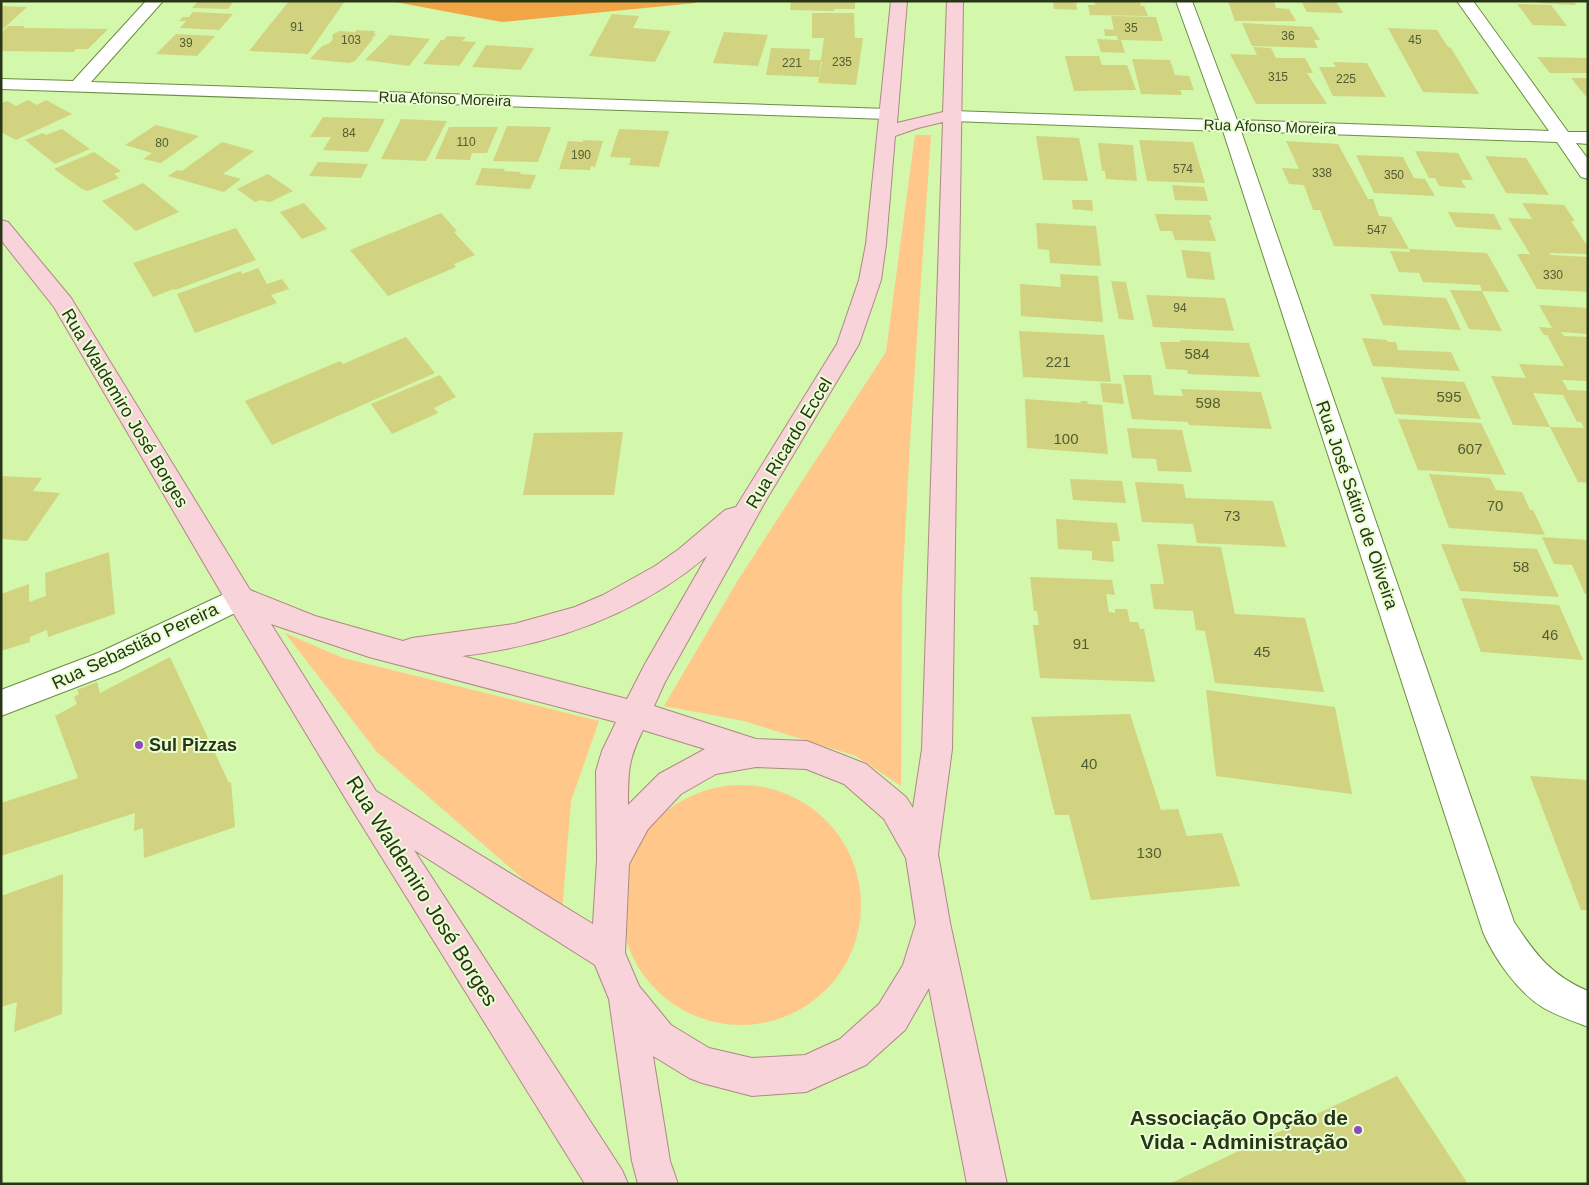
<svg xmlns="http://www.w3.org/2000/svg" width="1589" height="1185" font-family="Helvetica,sans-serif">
<rect width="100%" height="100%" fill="#d3f7ab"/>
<!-- green -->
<path fill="#ffc88a" d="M915 135H931L911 425 902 592 901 786 856 756 744 721 664 706 738 580 886 352Z
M285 633 343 658 599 721 571 801 562 913 377 752Z
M621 905a120 120 0 1 1 240 0a120 120 0 1 1-240 0Z"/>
<!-- forest -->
<path fill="#f1a545" d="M390 1H697L695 3 502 22Z"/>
<!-- building -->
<path fill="#d2d380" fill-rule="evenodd" d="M198 1H234L228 9 192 8Z
M289 1H345L308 54 249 51Z
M791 1H855V9H834V11L790 10Z
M1053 1H1076L1077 10 1054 9Z
M1094 1H1140L1141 6H1144L1148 16 1090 15 1088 5H1095Z
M1228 1 1274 2 1276 8 1289 9 1296 21H1235Z
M1301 1H1336L1343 13 1307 12Z
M1537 1H1574L1576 5 1537 3Z
M1517 4 1551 5 1567 26 1533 25Z
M1 6 27 7 1 31Z
M193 12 233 14 219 30 180 28 186 21H179L183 17H189Z
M812 13H854L855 38H812Z
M612 14 639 16 633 28 671 31 655 62 589 56Z
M1111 16 1156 17 1163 41 1121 40 1125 53 1101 52 1097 39 1118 40 1117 36H1105L1104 29 1114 30Z
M1242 23 1312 27 1320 40H1314L1318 48 1252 46Z
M8 26H24L23 27 25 28 108 29 88 49H76L74 52 1 51V33Z
M1388 28 1437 30 1448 47 1451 48 1479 94 1423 92Z
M357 30 375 31 374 34H377L371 39H373L355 61 349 63 310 59 322 46 330 43 333 39 332 35 339 31 355 32Z
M724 32 768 35 758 66 713 63Z
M176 34 215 36 197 56 156 54Z
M390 35 430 39 409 66 365 60Z
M447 36 466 37 462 41 476 42 459 66 423 64 441 40H444Z
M824 38H863L856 85 818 83 822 62H821L819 77 766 75 771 48 810 49 809 60H821Z
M486 45 534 48 521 70 472 67Z
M1253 47 1271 48 1276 58H1305L1313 73H1307L1327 104H1256L1230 54 1257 55Z
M1065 56H1099L1102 65H1127L1136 90 1074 91Z
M1537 57 1588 58V73H1550Z
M1132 59 1170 60 1175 75 1189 76 1194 90H1180L1182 95 1141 94Z
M1333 62 1367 63 1386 97 1333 96 1319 67H1336Z
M1571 78H1588V99Z
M28 100 37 105 46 100 72 114 16 140 1 132V103L7 101 16 106Z
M323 117 385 119 368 152 323 150 331 137H310Z
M401 119 447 121 426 161 381 159Z
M156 125 199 136 161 163 143 159 152 153 125 145Z
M507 126 551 127 538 162 493 161Z
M449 127H498L487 153H472L470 160 435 159Z
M62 129 90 149 55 164 25 140 43 133 46 135Z
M619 129 669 131 659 167 629 165 631 158 610 157Z
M1036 136 1079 138 1088 181 1043 180Z
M583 140 603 141 595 167 591 166 590 170 559 169 568 141 583 142Z
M1139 140 1193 142 1205 183 1147 181Z
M1286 141 1338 144 1368 199H1373L1379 216 1391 217 1409 249 1334 246 1320 210H1313L1304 185 1289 184 1282 168 1299 169Z
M222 142 254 151 223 174 241 179 224 192 168 176 177 170 182 171Z
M1098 143 1133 145 1137 181 1106 179 1105 171H1102Z
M1415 151 1458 153 1473 180H1461L1466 188 1439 186 1435 178H1429Z
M94 152 121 171 114 174 119 178 88 191 82 189 54 169Z
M1356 155 1403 157 1414 178 1425 179 1435 196 1374 193Z
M1485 156 1526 158 1549 195 1506 193Z
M318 162 368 164 361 178 309 176Z
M482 168 505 169 504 171 521 172 520 174 536 175 530 189 475 185Z
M268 174 293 191 270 202 260 200 255 202 237 189Z
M143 183 179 212 136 231 102 201Z
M1172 185 1204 187 1208 201 1175 200Z
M1072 200H1092L1093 211 1073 209Z
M304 203 327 229 302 239 280 212Z
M1522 203 1564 205 1575 221H1571L1588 247V254L1549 253 1551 255 1588 257V292L1537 289 1517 254H1530L1508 218 1532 219Z
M1448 212 1494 214 1502 230 1456 227Z
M441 213 457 231 454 232 475 255 454 264 456 267 388 296 350 250Z
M1155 214 1210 215 1212 220H1209L1216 241 1175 240 1172 231H1160Z
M1036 223 1096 226 1101 266 1050 263 1049 250 1038 249Z
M236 228 256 260 175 290 174 289 153 297 133 263Z
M1409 249 1487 253 1509 292 1482 291 1502 331 1469 329 1450 290 1482 291 1480 285 1423 282 1419 273 1399 272 1390 251 1410 252Z
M1181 250 1210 252 1215 280 1187 278Z
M258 268 267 284 282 279 289 289 271 295 277 303 195 333 177 294 241 271 242 274Z
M1060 274 1098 276 1103 322 1021 316 1020 284 1061 287Z
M1111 281 1126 282 1134 320 1119 319Z
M1370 294 1446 298 1461 330 1383 325Z
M1146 295 1225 298 1234 331 1153 327Z
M1539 305 1588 308V334L1561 332 1564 336 1588 337 1587 381 1562 380 1568 390 1588 391V483L1578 482 1550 427 1513 425 1491 376 1526 378 1519 364 1564 366 1547 335H1544L1539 327 1552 328ZM1533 393 1563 395 1577 422H1581L1584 428 1550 427Z
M1019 331 1104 335 1111 382 1023 377Z
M406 337 435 373 272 445 245 401 340 361 343 364Z
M1362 338 1387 340 1388 342H1396L1398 350 1451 352 1460 371 1373 366Z
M1180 340 1249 343 1260 377 1188 374 1187 370 1166 369 1160 342H1180Z
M440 375 456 397 434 408 438 413 392 434 371 404Z
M1123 375H1151L1154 395 1183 396 1181 389 1261 392 1272 429 1189 425 1188 422 1132 419Z
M1381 377 1464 382 1481 419 1395 414Z
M1100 383 1121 384 1124 404 1103 402Z
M1025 399 1081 403 1080 401H1087L1088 404 1102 405 1108 454 1027 448Z
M1398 419 1481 423 1506 475 1418 470Z
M1127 428 1182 430 1192 472 1158 471 1156 459 1132 458Z
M623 432 614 495H523L534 433Z
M1429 474 1490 478 1496 490 1522 492 1530 510H1533L1545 535 1449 528Z
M1 476 42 478 33 491 60 493 27 541 1 539Z
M1070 479 1122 481 1126 503 1073 500Z
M1135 482 1183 484 1186 498 1273 501 1286 547 1197 543 1193 524 1142 522Z
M1056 519 1117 523 1120 541H1112L1114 562 1092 560V551L1058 549Z
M1542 537 1588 540V595L1585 594 1572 565 1554 564Z
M1157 544 1221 547 1235 614 1305 618 1324 692 1215 683 1205 631 1196 630 1193 611 1154 609 1150 584H1164Z
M1441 544 1537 549 1559 597 1460 591Z
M109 552 115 614 48 637 47 630 30 637V642L1 651V594L29 584V602L46 596 45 573Z
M1030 577 1112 580 1115 595 1106 594 1109 612 1115 613V609H1127L1130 622H1138L1140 629H1144L1155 682 1040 678 1033 625H1039L1037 611H1034Z
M1461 598 1559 605 1583 660 1481 652Z
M170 657 229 783 231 782 235 827 144 858 143 828 134 831 135 813 1 856V803L78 778 55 716 77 704 74 697 79 694 77 690 97 682 100 693Z
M1206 690 1335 707 1352 794 1216 776Z
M1130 714 1161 810 1178 809 1187 836 1222 833 1240 886 1091 900 1069 815H1055L1031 717Z
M1530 776 1588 780V910H1581Z
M63 874 62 1014 14 1032 17 1002 1 1007V896Z
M1397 1076 1468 1184H1169Z"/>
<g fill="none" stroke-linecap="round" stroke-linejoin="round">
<!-- minor casing -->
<g stroke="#6d8d45" stroke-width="2">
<path id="minor" d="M146 1H163L91 82 888 109 894 110 897 114 894 118 888 119 1 89V79L73 81Z
M1176 1H1192L1237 120 1549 131 1457 1H1473L1568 132H1588V144L1576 143 1588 159V179L1581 177 1557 142 1241 131 1514 922C1536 955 1551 975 1588 991V1027C1573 1021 1555 1015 1542 1007 1518 992 1494 958 1483 932L1223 131 953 121 947 120 944 116 947 112 953 111 1219 120Z
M239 587 249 590 253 598 249 606 118 671 1 716V690L98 653Z"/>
</g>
<!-- major casing -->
<g stroke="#ad8985" stroke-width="2">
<path id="major" d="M891 1H907L897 123 943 112 947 1H963L952 749 938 854 950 923 1007 1184H967L929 988 905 1030 866 1065 806 1092 752 1096 702 1083 689 1078 653 1056 670 1161 678 1184H638L632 1161 609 999 595 965 414 850 622 1170 628 1184H585L353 811 229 606 54 307 1 240V220L8 222 71 298 250 590 315 616 403 641 412 638 514 624 575 607 603 595 655 566 679 549 725 510 736 507 837 344 859 280 866 244ZM943 122 922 749 913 808 906 797 866 764 807 741 756 739 654 706 665 682 765 502 859 344 881 280 886 244 895 136 918 128ZM707 556 645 664 627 699 462 656C552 645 637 615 707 556ZM271 624 369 657 616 722 602 751 596 771 597 860 593 924 376 791ZM643 730 705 749 659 774 628 805C628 772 628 760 643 730ZM756 767 806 769 844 784 884 819 906 858 916 923 903 965 879 1004 840 1039 805 1055 752 1058 709 1048 671 1025 639 986 625 953 629 864 648 829 681 794 716 774Z"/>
</g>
<!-- minor -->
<use href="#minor" fill="#fff" fill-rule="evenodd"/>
<!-- major -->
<use href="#major" fill="#f8d3d9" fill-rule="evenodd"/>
</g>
<!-- markers -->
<g fill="#8e49bd" stroke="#e9ffd2" stroke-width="2">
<circle cx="139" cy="745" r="5"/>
<circle cx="1358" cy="1130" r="5"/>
</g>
<g text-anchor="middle" stroke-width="4" stroke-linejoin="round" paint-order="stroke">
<!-- far-number labels -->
<g font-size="12" fill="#525d31">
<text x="297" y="31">91</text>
<text x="1131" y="32">35</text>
<text x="1288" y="40">36</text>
<text x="351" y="44">103</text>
<text x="1415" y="44">45</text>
<text x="186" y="47">39</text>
<text x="842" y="66">235</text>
<text x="792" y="67">221</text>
<text x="1278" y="81">315</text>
<text x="1346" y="83">225</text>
<text x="349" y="137">84</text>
<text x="466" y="146">110</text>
<text x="162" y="147">80</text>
<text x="581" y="159">190</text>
<text x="1183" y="173">574</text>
<text x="1322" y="177">338</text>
<text x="1394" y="179">350</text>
<text x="1377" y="234">547</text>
<text x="1553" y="279">330</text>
<text x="1180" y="312">94</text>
</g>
<!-- far-street labels -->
<g font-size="15" fill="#283617" stroke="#e9ffd2">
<text transform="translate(445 99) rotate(2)" y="5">Rua Afonso Moreira</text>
<text transform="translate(1270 127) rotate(2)" y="5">Rua Afonso Moreira</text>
</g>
<!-- number labels -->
<g font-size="15" fill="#525d31">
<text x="1197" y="359">584</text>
<text x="1058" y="367">221</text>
<text x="1449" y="402">595</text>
<text x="1208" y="408">598</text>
<text x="1066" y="444">100</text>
<text x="1470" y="454">607</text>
<text x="1495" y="511">70</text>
<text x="1232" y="521">73</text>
<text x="1521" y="572">58</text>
<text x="1550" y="640">46</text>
<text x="1081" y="649">91</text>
<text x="1262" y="657">45</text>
<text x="1089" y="769">40</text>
<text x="1149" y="858">130</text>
</g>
<!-- street labels -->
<g font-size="18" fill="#283617" stroke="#e9ffd2">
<text transform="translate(125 408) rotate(59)" y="6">Rua Waldemiro José Borges</text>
<text transform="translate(789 443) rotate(-59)" y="6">Rua Ricardo Eccel</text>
<text transform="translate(1357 505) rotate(71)" y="6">Rua José Sátiro de Oliveira</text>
<text transform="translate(135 646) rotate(-25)" y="6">Rua Sebastião Pereira</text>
</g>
<!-- poi labels -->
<g font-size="18" font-weight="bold" fill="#283617" stroke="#e9ffd2" text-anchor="start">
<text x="149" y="751">Sul Pizzas</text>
</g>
<!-- near-street labels -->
<g font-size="21" fill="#283617" stroke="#e9ffd2">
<text transform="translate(422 891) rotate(58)" y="7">Rua Waldemiro José Borges</text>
</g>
<!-- near-poi labels -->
<g font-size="21" font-weight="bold" fill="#283617" stroke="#e9ffd2" text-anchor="end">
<text x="1348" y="1125">Associação Opção de<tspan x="1348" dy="24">Vida - Administração</tspan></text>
</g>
</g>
<!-- border -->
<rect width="1589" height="1185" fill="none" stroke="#283617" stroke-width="5"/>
</svg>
